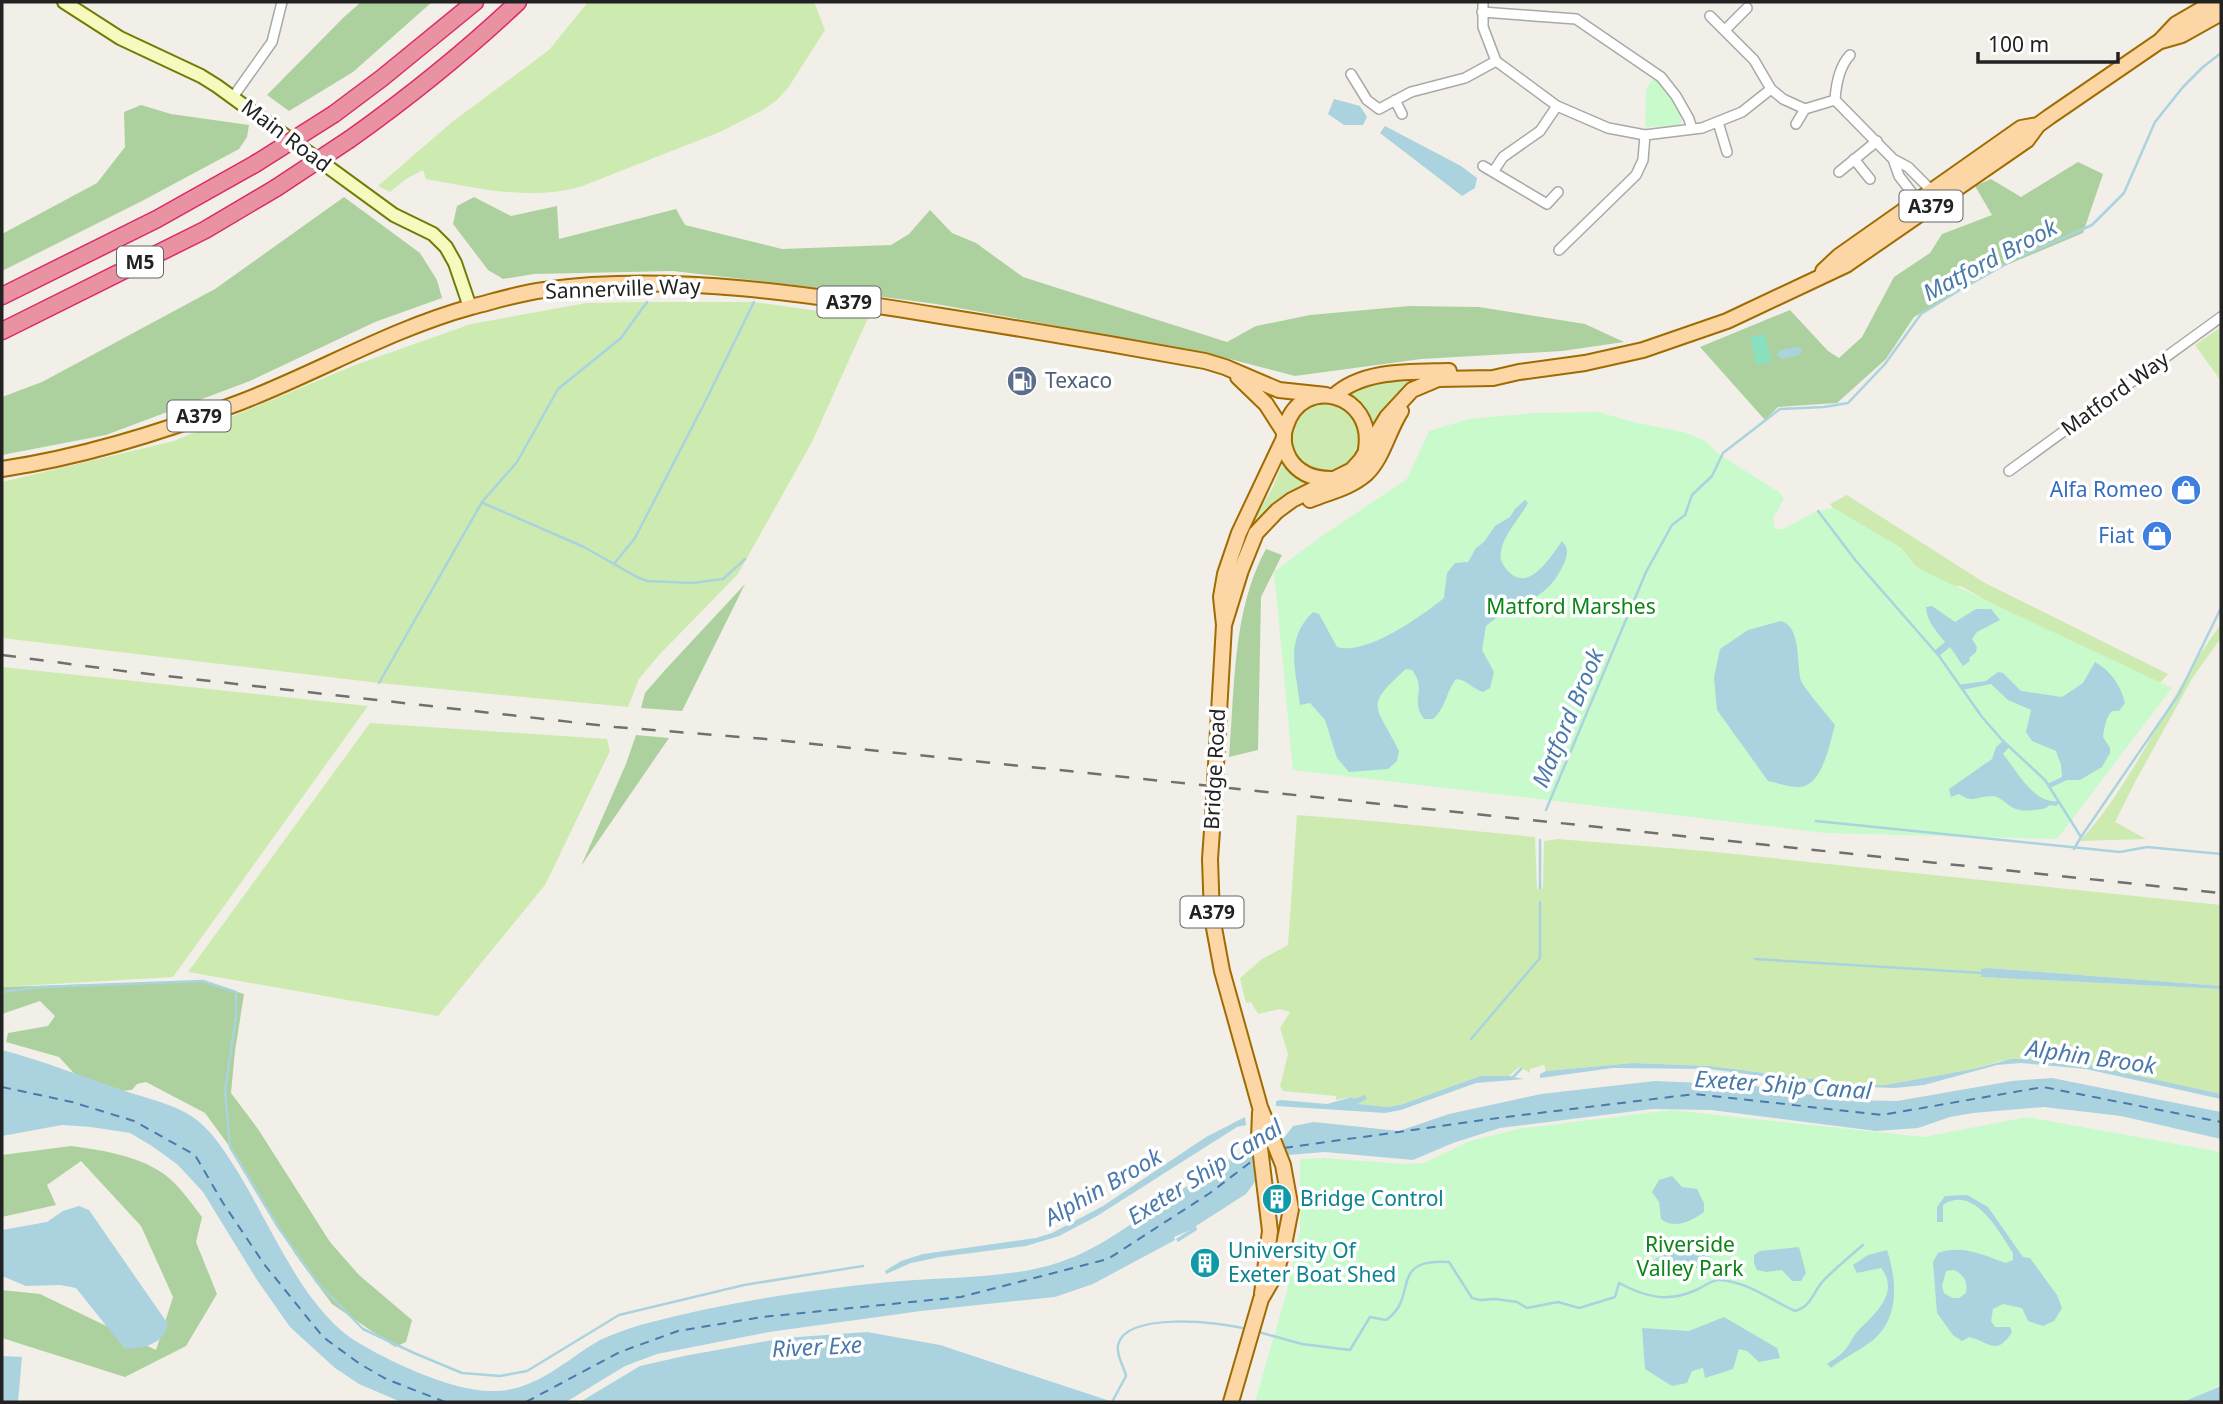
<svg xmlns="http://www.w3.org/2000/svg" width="2223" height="1404" font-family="'Noto Sans',sans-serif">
<rect width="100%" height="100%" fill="#f2efe9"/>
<!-- grass -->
<path fill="#cdebb0" d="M588 2H814L825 30 788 88 777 100 763 110 720 132 580 187C530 201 476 188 426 179L423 170 406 179 390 192 378 186 452 122 549 50Z
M647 302H754L868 318 812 442 738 574 659 655 639 679 628 707 379 683 2 638V482L174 441 355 365 471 324 586 303Z
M2221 327V381L2195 345Z
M1417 379 1418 382 1374 429 1365 409 1349 393 1371 384Z
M1292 438a35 35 0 1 1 70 0a35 35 0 1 1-70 0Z
M1284 460 1300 478 1309 484 1245 545 1239 543 1272 489Z
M1847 495 1985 583 2168 674 2160 683 1997 607 1961 586H1946L1915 566 1901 548 1833 508 1830 504Z
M2221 624V638L2193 677 2135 782 2115 822 2146 839 2080 841C2137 779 2170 692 2221 624Z
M2 667 368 706 173 977 2 987Z
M370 723 607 739 610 751 545 885 438 1016 188 972Z
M1297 815 1373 821 1535 837 1537 889 1543 887 1544 841 1558 839 1705 851 2221 905V986L1989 968 1981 977 2221 989V1094L2049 1059 2000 1061 1973 1069 1885 1085 1850 1084 1710 1066 1633 1063 1546 1071 1544 1065 1530 1069V1073L1519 1067 1509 1076H1480L1403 1104 1388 1107 1355 1104 1366 1099H1354L1352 1097 1336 1100V1096L1283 1091 1280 1086 1288 1054 1280 1028 1290 1012 1279 1009 1258 1014 1251 1002 1246 1003 1240 978 1262 959 1288 945Z"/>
<!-- forest -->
<path fill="#add19e" d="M361 2H432L353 72 289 111 267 95 344 17Z
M141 105 171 114 249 125 247 137 239 149 142 201 2 271V234L97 183 125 147 124 112Z
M2078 162 2103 174 2083 233 1990 272 1914 317 1886 359 1837 403 1778 407 1765 420 1700 347 1790 310 1828 351 1839 358 1862 337 1894 277 1930 253 1942 234 1992 215 1975 186 1991 179 2021 197Z
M344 197 420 253 437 280 442 298 375 322 250 381 106 435 2 455V397L42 382 215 289Z
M474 197 511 216 557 206 559 239 676 209 685 225 782 249 891 245 909 234 930 210 952 233 976 243 1023 277 1227 342 1256 326 1310 315 1409 306 1479 307 1585 324 1624 342 1562 351 1421 359 1295 376 1207 353 936 304 802 286 673 271 534 274 503 279 488 270 453 224 457 206Z
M1266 549 1282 555 1261 597 1258 750 1229 757C1235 688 1232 611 1266 549Z
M745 584 682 711 641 708 645 693 665 670Z
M636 735 669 738 581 866 626 764Z
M203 981 244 994 235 1051 231 1093 258 1129 330 1242 359 1275 412 1320 406 1342 395 1347 332 1304 295 1254 238 1158 205 1113 146 1082 137 1084 132 1090 110 1092 82 1082 59 1057 6 1042 8 1033 48 1026 55 1016 40 1001 2 1014V987Z
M71 1146C100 1150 130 1154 156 1169 175 1179 189 1200 202 1217L196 1242 217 1294 186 1346 125 1377 2 1338V1290L40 1294 156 1350 173 1297 141 1226 81 1161 47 1185 56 1205 2 1217V1155Z"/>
<!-- park -->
<path fill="#c8facc" d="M1654 77C1667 86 1689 112 1679 126L1645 127 1646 90Z
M1598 412 1633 422 1687 433 1707 442 1717 453 1780 493 1784 499 1773 518 1775 529H1783L1815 512 1833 508 1901 548 1915 567 2172 688 2057 839 1826 833 1293 770 1274 572 1322 536 1407 479 1429 431 1469 419 1534 413Z
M1671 1110 1924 1137 2027 1117 2221 1152V1384L2189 1402H1255L1287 1291 1300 1230V1159L1323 1158 1404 1164 1424 1163 1470 1141 1518 1129Z"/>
<!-- pitch -->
<path fill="#88e0be" d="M1765 334 1771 362 1756 365 1750 337Z"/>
<!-- water -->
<path fill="#aad3df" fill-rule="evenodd" d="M1334 99 1360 106 1367 117 1363 125H1344L1328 114Z
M1385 126 1461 166 1477 178 1475 188 1462 196 1380 133Z
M1798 347 1803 351 1799 355 1782 359 1777 355 1780 350Z
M1525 500 1528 503C1520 518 1504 534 1501 551 1499 559 1503 565 1508 571 1529 594 1551 556 1562 541 1568 547 1568 553 1565 561 1546 606 1517 599 1486 626L1482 650 1494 672 1490 688 1483 692C1472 689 1468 680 1456 679 1446 692 1446 708 1433 719H1424C1409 699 1428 691 1412 670L1406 669C1362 708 1377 705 1399 751L1397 761 1388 769 1349 772 1337 758 1325 720 1310 703 1300 705C1296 669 1284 640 1313 612L1319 614 1337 647C1366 656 1422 616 1444 598L1447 573 1455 563 1468 562 1476 548 1484 542 1495 526 1510 517 1515 509Z
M1932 606 1955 622 1976 609H1991L2000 620 1977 632 1972 639 1977 647 1976 652 1969 658 1970 661 1963 666 1950 647 1939 656 1934 651 1945 642C1937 632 1926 620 1926 607Z
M1781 621C1802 627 1796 664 1801 681 1804 688 1828 716 1835 725 1830 742 1823 784 1801 787 1791 788 1778 783 1768 781L1717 710 1714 677 1720 649 1748 630Z
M2095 662C2111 671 2121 686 2125 703L2119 711H2112C2106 717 2104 728 2103 737L2110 748V753L2102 767 2080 780H2067L2050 788 2047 784 2062 777 2061 765 2056 751 2032 741 2026 732 2031 710 2008 700 1991 684 1962 690 1958 685 1986 681 1998 672 2003 673 2021 691 2062 697 2083 683Z
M2003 741 2009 747 2003 754C2016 770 2034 804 2057 801L2059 803 2056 806 2050 805C2044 810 2041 809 2034 810 2007 814 2007 797 1992 796 1977 796 1974 804 1959 794L1951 797 1949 789 1992 759 1996 747Z
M1989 968 2221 986V989L1981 977V969Z
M2 1050C43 1061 84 1077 125 1091 148 1099 179 1105 198 1121 212 1132 224 1150 234 1166 269 1220 301 1307 357 1342 390 1362 452 1391 491 1391 535 1392 564 1361 600 1340 615 1333 632 1327 648 1323 727 1302 808 1290 889 1282 940 1277 1006 1279 1054 1264 1091 1253 1123 1230 1154 1208 1184 1188 1214 1168 1245 1150L1250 1151 1283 1139 1293 1126 1314 1122 1399 1131 1449 1114 1541 1094 1655 1081 1750 1085 1844 1100 1897 1101 2012 1081 2052 1078 2221 1112V1139L2121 1116 2044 1107 1973 1113 1950 1117 1918 1128 1876 1131 1711 1110 1652 1109 1500 1128 1453 1143 1413 1160 1325 1152 1288 1155 1271 1160 1246 1194 1196 1226 1197 1230 1178 1242 1176 1239 1190 1230 1174 1237 1175 1240 1093 1284 1055 1297 921 1311 769 1332 657 1354 625 1366 566 1402H401L359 1384 335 1368 290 1327 257 1280 203 1192 178 1165 152 1146 130 1133 91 1127 62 1125 2 1136Z
M2011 1059H2049L2088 1065 2221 1094V1099L2086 1069 2021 1063 1997 1065 1924 1085 1895 1088 1835 1086 1709 1069 1613 1068 1540 1078V1074L1546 1071 1633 1063 1710 1066 1850 1084 1885 1085 1973 1069Z
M1480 1076H1509L1524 1079 1476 1083 1401 1110 1385 1113 1276 1106V1101L1281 1100 1327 1104 1352 1097 1354 1099 1365 1095 1367 1099 1357 1104 1388 1107 1403 1104Z
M1245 1117 1246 1125 1237 1127 1097 1216 1059 1236 1026 1246 940 1257 911 1263 886 1274 885 1271 901 1261 923 1254 1036 1238 1052 1233 1103 1206 1206 1137Z
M1672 1176 1682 1187 1697 1189 1704 1203V1212C1692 1221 1674 1230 1661 1219L1659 1202 1652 1192 1659 1180Z
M1967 1195 1988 1207 2023 1257 2030 1258 2057 1295 2062 1308 2054 1321 2043 1326 2028 1321 2022 1308 2003 1304 1993 1309 1991 1321 1995 1327H2010L2012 1332C1996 1357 1990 1342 1969 1337L1962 1341 1953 1335 1937 1313 1933 1262 1938 1253C1962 1244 1983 1255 2006 1263L2013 1260V1253C1999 1232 1974 1184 1943 1205V1222H1937V1207L1945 1196ZM1954 1270C1964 1275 1968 1281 1966 1293L1959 1298H1952L1944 1293 1942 1286 1946 1271Z
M79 1206 89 1210 168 1324C164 1344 142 1350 124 1348L76 1288 60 1285 26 1286 2 1276V1230L47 1222 63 1211Z
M1799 1247 1806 1273 1801 1281H1792L1782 1270 1766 1272 1757 1270 1754 1263V1255L1760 1251Z
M1688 1250 1711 1257C1688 1277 1667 1287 1641 1267L1665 1254Z
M1887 1250C1897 1281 1900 1318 1872 1341 1859 1351 1843 1358 1831 1368L1827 1364C1832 1360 1840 1356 1844 1351 1849 1346 1852 1338 1857 1332 1873 1315 1901 1294 1881 1268L1857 1273 1853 1265 1868 1255Z
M1724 1317 1777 1348 1780 1358 1759 1362 1747 1351 1739 1349 1733 1369 1705 1378 1703 1368 1692 1371 1687 1383 1672 1386 1645 1369 1642 1328 1689 1331Z
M867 1332 940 1345 1113 1402H580L640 1366 684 1356 784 1338Z
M2 1356 22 1357 18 1402H2Z
M2221 1386V1402H2183Z"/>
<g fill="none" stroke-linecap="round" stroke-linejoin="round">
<!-- stream -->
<path stroke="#aad3df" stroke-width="2.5" d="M483 503 584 547 637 577 647 581 692 583 723 579 745 559
M1818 511 1856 561 1939 656 1982 717 2003 741 2045 780 2081 837 2074 849
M614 564 635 538 705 402 754 302
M379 683 482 502 517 462 558 389 621 338 647 302
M1546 810 1646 572 1672 525 1685 515 1692 495 1712 476 1723 453 1780 409 1824 407 1848 403 1885 364 1921 314 1958 291 2015 259 2092 225 2124 193 2155 122 2183 87 2203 67 2221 53
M1816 821 2120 852 2147 847 2221 854
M2081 837 2179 694 2221 608
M1540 888V840
M1755 959 1983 973
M2 992 40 987 203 981 236 992V1016L225 1091 230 1147 278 1227 317 1282 363 1329 414 1353 462 1373 500 1376 527 1371 619 1315 744 1285 863 1266
M1471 1039 1540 958V902
M1511 1079 1521 1069
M1255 1331 1302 1344 1350 1350 1370 1317 1386 1320C1420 1297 1387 1258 1449 1262L1472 1298 1480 1300 1496 1299 1517 1302 1527 1308 1558 1302 1579 1308 1615 1297 1619 1283C1645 1297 1668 1303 1696 1290 1704 1287 1712 1279 1720 1280 1749 1282 1770 1300 1795 1311 1813 1306 1813 1290 1825 1279 1837 1267 1850 1256 1863 1245
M1112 1402 1126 1376C1124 1366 1116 1356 1118 1345 1126 1311 1221 1322 1246 1329"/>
<!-- ferry -->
<path stroke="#4a7aab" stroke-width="2" stroke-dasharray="9 7" stroke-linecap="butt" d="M2 1087 72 1102 134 1121 195 1155 223 1203 264 1264 323 1337 360 1364 386 1379 445 1402
M1284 1148 1498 1118 1695 1094 1882 1115 2043 1087 2221 1122
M526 1402 620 1352 678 1331 762 1317 961 1297 1108 1259 1210 1193 1256 1158"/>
<!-- street casing -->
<g stroke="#a9a9a9" stroke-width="12">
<path id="street" d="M1483 2V27L1496 61 1557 106 1608 128 1645 135 1702 128 1742 112 1771 89
M1482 12 1576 19 1661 77 1676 96 1689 119 1692 129
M1710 16 1754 60 1771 89 1783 99 1805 109 1835 100
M1725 30 1747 8
M1850 55C1839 67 1836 84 1835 100L1893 159 1908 167 1935 194
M1351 74 1367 100 1379 109 1411 92 1465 78 1496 61
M233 97 272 42 282 2
M1395 100 1402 114
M1557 106 1540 131 1503 157 1493 172 1547 204 1558 192
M1718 122 1727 152
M1796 124 1805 109
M1854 159 1870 179
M1893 159 1899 176 1919 202
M1483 166 1493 172
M1839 172 1877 141
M1559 250 1636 175 1643 160 1645 135
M2009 471 2221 317"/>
</g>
<!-- secondary casing -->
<g stroke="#707d05" stroke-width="16">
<path id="secondary" d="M64 2 120 38 201 76 217 86 394 215 433 234 446 247 455 263 470 307"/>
</g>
<!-- primary casing -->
<g stroke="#a06b00" stroke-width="18">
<path id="primary" d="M2161 41 2182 35 2221 13
M1823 271 1839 256 2021 128 2038 125
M1238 377 1266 404 1284 432
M1334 396C1363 369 1412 372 1449 371
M2 469C82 457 166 431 241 402 319 372 391 329 471 307 495 301 520 293 544 290 672 272 814 295 941 316 1029 330 1117 345 1205 361L1225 367 1279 390 1326 395
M1331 479C1313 479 1298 473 1289 458 1284 448 1282 436 1286 426 1302 374 1375 393 1366 449
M1310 500C1329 492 1350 488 1366 474 1383 458 1388 431 1401 411
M1224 625 1241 570 1256 533 1277 511 1292 500 1352 470 1361 460 1387 417 1412 390 1438 379 1493 378 1519 372 1585 363 1643 350 1727 321 1846 265 2027 140 2038 125 2049 117 2160 41 2176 24 2214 2
M1216 765 1224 625 1221 597 1225 574 1239 533 1284 438
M1214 802 1210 859 1212 917 1222 971 1260 1107 1283 1165 1291 1209 1283 1250 1275 1275 1261 1299 1231 1402
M1260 1112 1259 1139 1270 1231 1262 1294"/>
</g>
<!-- highway casing -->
<g stroke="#dc2a67" stroke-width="19">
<path id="highway" d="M334 114 382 78 475 2
M350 139C409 97 465 52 518 2
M2 296 157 219 255 164
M2 331 205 230 276 188"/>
</g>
<!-- street -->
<use href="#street" stroke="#fff" stroke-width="9"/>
<!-- secondary -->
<use href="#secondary" stroke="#f7fabf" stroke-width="12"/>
<!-- primary -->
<use href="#primary" stroke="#fcd6a4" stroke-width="14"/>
<!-- highway -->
<use href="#highway" stroke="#e892a2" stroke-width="16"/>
<!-- rail -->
<path stroke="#707070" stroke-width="2.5" stroke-dasharray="14 14" stroke-linecap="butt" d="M2 655 131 672 615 727 766 739 2221 893"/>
<!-- primary-bridge casing -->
<g stroke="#a06b00" stroke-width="18" stroke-linecap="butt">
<path id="primary-bridge" d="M1214 802 1216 765"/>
</g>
<!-- highway-bridge casing -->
<g stroke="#dc2a67" stroke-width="19" stroke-linecap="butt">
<path id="highway-bridge" d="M255 164 334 114
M276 188 350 139"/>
</g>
<!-- primary-bridge -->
<use href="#primary-bridge" stroke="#fcd6a4" stroke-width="14"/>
<!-- highway-bridge -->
<use href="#highway-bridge" stroke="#e892a2" stroke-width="16"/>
</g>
<!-- icons -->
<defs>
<g id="fuel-disc" transform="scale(1.575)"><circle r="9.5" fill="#5c6f8a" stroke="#fff"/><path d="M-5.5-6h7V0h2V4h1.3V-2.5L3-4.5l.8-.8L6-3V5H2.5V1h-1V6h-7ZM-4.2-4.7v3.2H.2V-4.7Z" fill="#fff"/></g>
<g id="shop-disc" transform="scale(1.575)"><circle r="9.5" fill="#3f7fe0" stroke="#fff"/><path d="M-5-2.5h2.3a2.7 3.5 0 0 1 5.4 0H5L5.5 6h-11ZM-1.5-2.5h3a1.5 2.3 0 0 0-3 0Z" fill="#fff"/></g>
<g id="building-disc" transform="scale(1.575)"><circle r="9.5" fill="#0f9aa8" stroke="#fff"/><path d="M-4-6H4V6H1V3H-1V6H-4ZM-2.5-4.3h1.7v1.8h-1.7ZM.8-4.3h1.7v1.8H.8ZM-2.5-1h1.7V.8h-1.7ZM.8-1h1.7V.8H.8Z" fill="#fff"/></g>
</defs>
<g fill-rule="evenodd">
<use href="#fuel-disc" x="1022" y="381"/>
<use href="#shop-disc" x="2186" y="490"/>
<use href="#shop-disc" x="2157" y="536"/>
<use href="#building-disc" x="1277" y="1199"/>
<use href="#building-disc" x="1205" y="1263"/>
</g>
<g text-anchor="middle" stroke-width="7" stroke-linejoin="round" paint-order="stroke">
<!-- shield labels -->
<g fill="#fff" stroke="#646464" stroke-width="2">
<rect x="1899.5" y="190.5" width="63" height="31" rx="5"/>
<rect x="117" y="246.5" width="46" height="31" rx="5"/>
<rect x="817.5" y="286.5" width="63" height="31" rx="5"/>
<rect x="167.5" y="400.5" width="63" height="31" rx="5"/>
<rect x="1180.5" y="896.5" width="63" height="31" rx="5"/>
</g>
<g font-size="19" font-weight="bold" fill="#222">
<text x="1931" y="213">A379</text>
<text x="140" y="269">M5</text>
<text x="849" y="309">A379</text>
<text x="199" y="423">A379</text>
<text x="1212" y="919">A379</text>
</g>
<!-- street labels -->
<g font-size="21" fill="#222" stroke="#fff">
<text transform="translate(286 136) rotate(37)" y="7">Main Road</text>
<text transform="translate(623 289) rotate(-2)" y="7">Sannerville Way</text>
<text transform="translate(2115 394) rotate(-36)" y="7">Matford Way</text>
<text transform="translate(1215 769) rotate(-87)" y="7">Bridge Road</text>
</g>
<!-- service labels -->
<g font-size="21" fill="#4e5e75" stroke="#fff" text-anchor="start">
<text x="1045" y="388">Texaco</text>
</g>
<!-- shop labels -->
<g font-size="21" fill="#366cbe" stroke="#fff" text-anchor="end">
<text x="2163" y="497">Alfa Romeo</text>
<text x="2134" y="543">Fiat</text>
</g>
<!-- park labels -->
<g font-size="21" fill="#0c8416" stroke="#fff">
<text x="1571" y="614">Matford Marshes</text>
<text x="1690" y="1252">Riverside<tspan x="1690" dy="24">Valley Park</tspan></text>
</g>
<!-- culture labels -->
<g font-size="21" fill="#0d838f" stroke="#fff" text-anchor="start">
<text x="1300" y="1206">Bridge Control</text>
<text x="1228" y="1258">University Of<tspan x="1228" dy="24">Exeter Boat Shed</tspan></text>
</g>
<!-- water labels -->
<g font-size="23" font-style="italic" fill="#4a7aab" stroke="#fff">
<text transform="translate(1990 260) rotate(-28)" y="8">Matford Brook</text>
<text transform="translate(1568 718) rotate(-67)" y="8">Matford Brook</text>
<text transform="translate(2091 1057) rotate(8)" y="8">Alphin Brook</text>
<text transform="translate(1783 1085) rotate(4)" y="8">Exeter Ship Canal</text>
<text transform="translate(1205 1172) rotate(-32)" y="8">Exeter Ship Canal</text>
<text transform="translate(1103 1187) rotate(-30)" y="8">Alphin Brook</text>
<text transform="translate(817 1347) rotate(-3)" y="8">River Exe</text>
</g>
</g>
<!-- border -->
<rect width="2223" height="1404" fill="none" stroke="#222222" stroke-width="7"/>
<!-- scale -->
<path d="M1978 52v10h140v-10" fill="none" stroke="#222222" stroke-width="3.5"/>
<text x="1988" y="52" font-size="21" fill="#222222" stroke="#ffffff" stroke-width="5" paint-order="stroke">100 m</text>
</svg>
